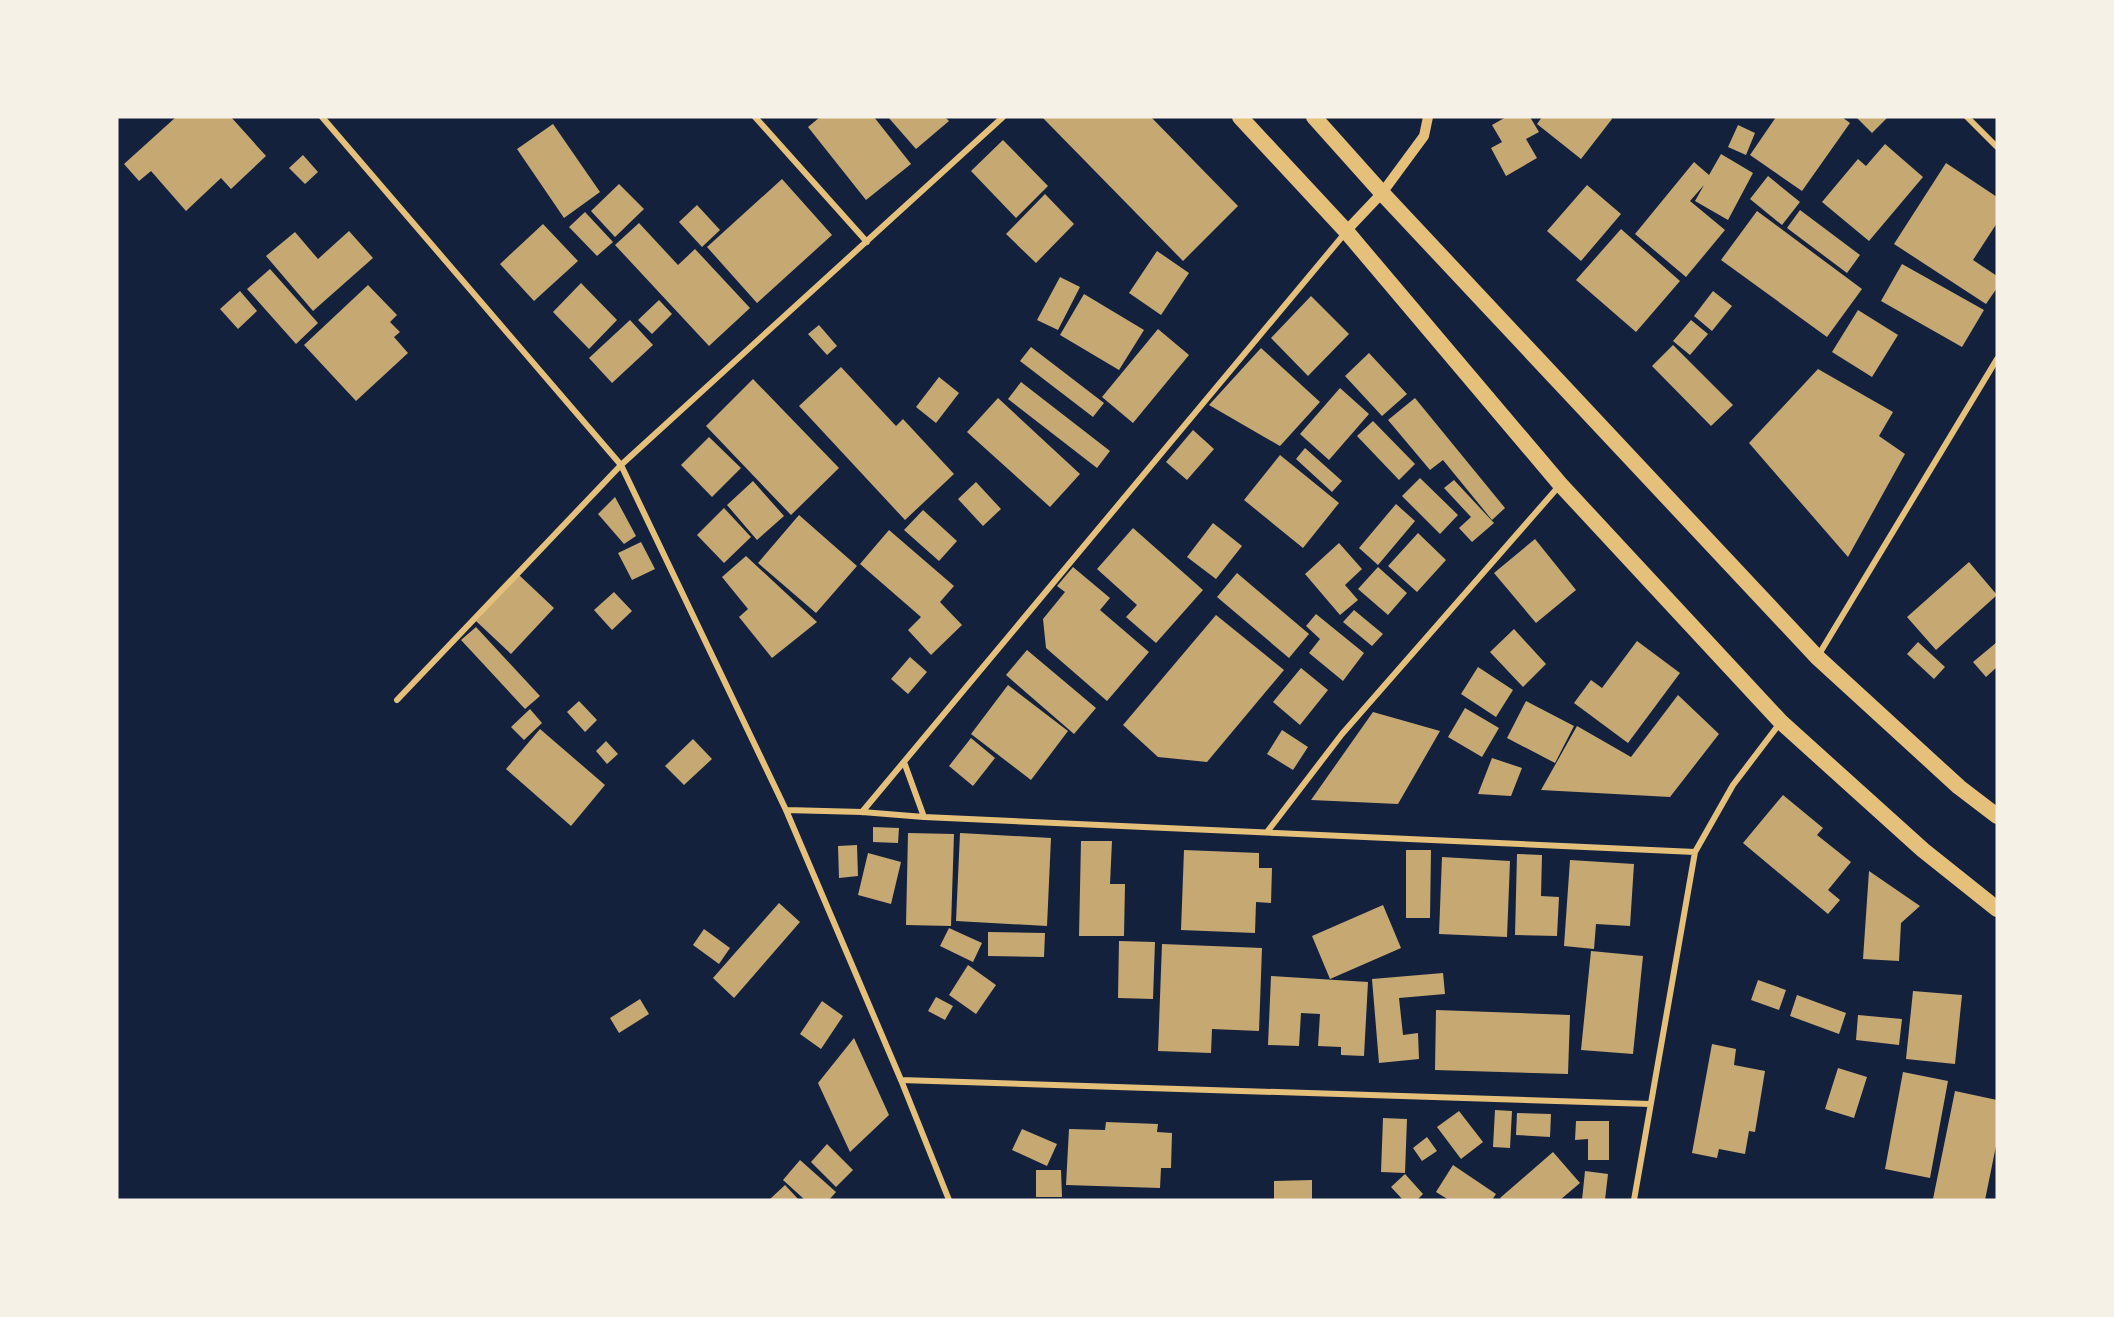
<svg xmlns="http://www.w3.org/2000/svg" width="2114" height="1317" font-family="'Open Sans',sans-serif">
<rect width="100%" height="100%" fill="#14213d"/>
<!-- building -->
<path fill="#c6a872" d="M176 117H231L266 156 231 189 221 178 186 211 151 171 139 181 124 164Z
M820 117H874L911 164 866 200 808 127Z
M888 117H945L949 121 916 149Z
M1042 117H1151L1238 206 1183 261Z
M1506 117H1530L1539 132 1526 139 1537 158 1506 176 1491 148 1502 142 1492 125Z
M1542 117H1610L1612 119 1581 159 1537 124Z
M1776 117H1842L1850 123 1802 191 1750 155Z
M1856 117H1888L1872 133Z
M553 124 600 192 564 218 517 149Z
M1738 125 1755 133 1746 155 1728 147Z
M1003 140 1048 186 1016 218 971 171Z
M1885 144 1923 177 1869 241 1822 202 1858 159 1866 166Z
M1721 154 1753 173 1728 220 1695 201 1704 185 1690 201 1725 230 1686 277 1635 234 1694 162 1709 175Z
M303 155 318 172 305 184 289 168Z
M1946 163 1997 197V223L1973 260 1997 276V288L1986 304 1894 244Z
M1768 176 1800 202 1782 225 1750 199Z
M782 179 832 235 757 303 707 247Z
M619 184 644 209 615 237 591 211Z
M1587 185 1621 214 1581 261 1547 231Z
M1045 194 1074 224 1036 263 1006 234Z
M697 205 720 230 702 247 679 222Z
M1800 210 1860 255 1847 273 1787 228Z
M1757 211 1862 289 1827 337 1721 260Z
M585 212 613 242 597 256 569 227Z
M639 223 678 265 695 249 750 308 709 346 615 245Z
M543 224 578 261 534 301 500 264Z
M1621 229 1680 281 1636 332 1576 280Z
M349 231 373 258 313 311 266 256 295 232 318 259Z
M1157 251 1189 273 1161 315 1129 293Z
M1902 264 1984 310 1962 347 1881 301Z
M270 269 318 323 296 344 247 289Z
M1060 277 1080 287 1058 330 1037 320Z
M581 283 617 320 589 349 553 312Z
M368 285 397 315 390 322 400 332 394 337 408 353 356 401 304 345Z
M240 291 257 311 238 329 220 309Z
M1713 291 1732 306 1712 331 1694 316Z
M1084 294 1144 330 1119 370 1060 335Z
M1311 296 1349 334 1308 376 1271 338Z
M659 300 672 314 652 334 638 320Z
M1858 310 1898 335 1872 377 1832 352Z
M630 320 653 345 612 383 589 358Z
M1691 320 1708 334 1690 355 1673 341Z
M819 325 837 346 827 355 808 334Z
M1158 329 1189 355 1133 423 1102 397Z
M1673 345 1733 405 1711 426 1652 366Z
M1031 347 1104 403 1093 417 1020 361Z
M1261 348 1320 402 1280 446 1209 405Z
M1369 353 1407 394 1382 416 1345 376Z
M841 367 896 426 903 419 954 474 905 520 799 406Z
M1818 369 1893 412 1879 436 1905 454 1848 557 1749 443Z
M939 377 959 393 936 423 916 407Z
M753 379 839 468 791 515 706 426Z
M1021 382 1110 451 1097 468 1008 399Z
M1340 388 1369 414 1329 460 1300 434Z
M998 398 1080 474 1050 507 967 432Z
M1415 398 1505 508 1492 520 1443 460 1430 470 1388 420Z
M1373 421 1415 464 1399 480 1357 436Z
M1193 430 1214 449 1187 480 1166 462Z
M709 437 741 468 712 497 681 465Z
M1305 448 1342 481 1332 492 1296 459Z
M1280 455 1339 503 1303 548 1244 500Z
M1420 478 1458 515 1440 534 1402 496Z
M1454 480 1494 523 1472 542 1459 528 1471 517 1444 488Z
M753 481 784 516 757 540 727 505Z
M976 482 1001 509 983 526 958 499Z
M615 497 636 536 624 544 598 514Z
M1396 504 1415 521 1378 565 1359 548Z
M724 508 751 537 724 563 697 535Z
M923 510 957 541 939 561 904 530Z
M799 515 857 566 816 613 758 563Z
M1213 523 1242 546 1216 579 1187 557Z
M1133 528 1203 590 1156 643 1126 617 1137 605 1097 569Z
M889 530 954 586 940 602 962 625 931 655 908 630 921 617 860 564Z
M1418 533 1446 560 1417 592 1388 566Z
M1535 539 1576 590 1536 623 1494 573Z
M641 542 655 569 632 580 618 553Z
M1339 543 1362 569 1345 585 1358 600 1340 615 1305 574Z
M746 556 817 622 772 658 739 617 748 609 722 577Z
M1969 562 1997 595 1936 650 1907 617Z
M1073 567 1110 598 1100 610 1149 652 1107 701 1046 648 1043 619 1065 592 1057 586Z
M1378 567 1407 593 1388 615 1358 589Z
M1237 573 1309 634 1289 658 1217 597Z
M519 575 554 608 511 654 476 621Z
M614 592 632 611 612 630 594 610Z
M1354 610 1383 634 1372 646 1343 622Z
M1316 614 1364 653 1343 681 1309 653 1320 639 1306 626Z
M1216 615 1284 670 1207 762 1158 757 1123 725Z
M476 627 540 696 525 709 461 640Z
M1514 629 1546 664 1523 687 1490 652Z
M1637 641 1680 673 1628 743 1574 703 1591 680 1602 688Z
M1918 642 1945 667 1934 679 1907 654Z
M1997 642V667L1986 677 1973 662Z
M1027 650 1096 708 1074 734 1006 675Z
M910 657 927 672 908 694 891 679Z
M1478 667 1513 690 1496 717 1461 694Z
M1301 668 1328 690 1300 725 1273 702Z
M1008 685 1068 731 1031 780 971 734Z
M1678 695 1719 734 1670 797 1541 790 1577 726 1631 757Z
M579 701 597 720 585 732 567 712Z
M1526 701 1574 726 1555 763 1507 738Z
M1465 708 1499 728 1482 757 1448 737Z
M530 709 542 723 524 740 511 727Z
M1373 712 1440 731 1398 804 1311 800Z
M540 729 605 785 571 826 506 769Z
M1282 730 1308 747 1293 770 1267 754Z
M971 738 995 758 973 786 949 766Z
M693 739 712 759 684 785 665 766Z
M606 741 618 754 607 764 596 751Z
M1492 758 1522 768 1511 796 1478 794Z
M1783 795 1823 828 1817 835 1851 862 1828 890 1840 900 1828 914 1743 843Z
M873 827 899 828 898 843 873 842Z
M908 833 954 834 951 926 906 925Z
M960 833 1051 838 1047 926 956 921Z
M1081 841H1112L1110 884H1125L1124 936H1079Z
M857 845 858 876 839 878 838 846Z
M1184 850 1259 853V868H1272L1271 903 1256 902 1255 933 1181 930Z
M1406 850H1431L1430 918H1406Z
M868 853 901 862 891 904 858 895Z
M1517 854 1542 855 1541 896 1559 897 1557 936 1515 935Z
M1442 857 1510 861 1507 937 1439 934Z
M1570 860 1634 864 1630 926 1596 924 1594 949 1564 946Z
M1869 871 1920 906 1901 923 1899 961 1863 959Z
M779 903 800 922 734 998 713 978Z
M1383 905 1401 948 1330 979 1312 936Z
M949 928 982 943 973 962 940 946Z
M704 929 730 948 719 964 693 945Z
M988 932 1045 933 1044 957 988 956Z
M1119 941 1155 942 1153 999 1118 998Z
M1162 944 1262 948 1259 1031 1212 1029 1211 1053 1158 1051Z
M1591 951 1643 956 1633 1054 1581 1050Z
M968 965 996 985 976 1014 949 995Z
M1443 973 1445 994 1399 998 1403 1035 1418 1033 1419 1059 1379 1063 1372 979Z
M1271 976 1368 982 1364 1056 1341 1055V1047L1318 1046 1320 1014 1301 1013 1299 1046 1268 1045Z
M1758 980 1786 990 1779 1010 1751 1000Z
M1913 991 1962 995 1955 1064 1906 1059Z
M1797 995 1846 1013 1839 1034 1790 1016Z
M936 997 953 1006 945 1020 928 1011Z
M640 999 649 1014 619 1033 610 1018Z
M822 1001 843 1016 821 1049 800 1034Z
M1436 1010 1570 1015 1568 1074 1435 1070Z
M1858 1015 1902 1019 1899 1045 1856 1040Z
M854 1038 889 1115 850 1152 818 1083Z
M1712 1044 1736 1049 1734 1065 1765 1071 1755 1132 1749 1131 1745 1154 1719 1149 1717 1158 1692 1153Z
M1838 1068 1867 1077 1854 1118 1825 1109Z
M1903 1072 1948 1081 1930 1178 1885 1169Z
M1955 1091 1997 1100V1141L1985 1200 1933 1199Z
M1495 1110 1512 1111 1510 1148 1493 1147Z
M1459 1111 1483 1142 1461 1159 1437 1127Z
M1517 1113 1551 1114 1550 1137 1516 1135Z
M1383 1118 1407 1119 1405 1173 1381 1172Z
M1576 1121H1609V1160H1588V1139L1575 1140Z
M1106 1122 1158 1124 1157 1132 1172 1133 1171 1168H1161L1160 1188 1066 1185 1069 1129 1105 1130Z
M1022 1129 1057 1144 1047 1166 1012 1150Z
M1427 1137 1437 1151 1422 1161 1413 1148Z
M827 1144 853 1170 836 1187 811 1162Z
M1553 1152 1580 1183 1560 1200H1502L1500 1198Z
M800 1160 836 1192 829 1200H805L783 1180Z
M1453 1165 1496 1194 1492 1200H1449L1436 1192Z
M1036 1170H1061L1062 1197H1036Z
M1585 1171 1608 1174 1605 1200H1582Z
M1405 1174 1423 1194 1417 1200H1403L1391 1187Z
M1312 1180V1200H1274V1181Z
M785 1185 799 1200H769Z"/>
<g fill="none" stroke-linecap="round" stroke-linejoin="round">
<!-- minor -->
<path stroke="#e5c07b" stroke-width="6" d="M322 117 621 465 786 810 901 1080 949 1200
M755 117 867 242
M1967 117 1997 147
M1818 656 1997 359
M397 700 621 465 1003 117
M904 762 924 817
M786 810 862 812 924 817 1695 852
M862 812 1346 232
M1267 832 1342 734 1560 485
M901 1080 1650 1104
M1634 1200 1695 852 1733 785 1780 723"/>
<!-- tertiary -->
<path stroke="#e5c07b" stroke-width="10" d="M1346 231 1382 193 1424 136 1428 117"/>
<!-- trunk -->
<path stroke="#e5c07b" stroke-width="16" d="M1240 117 1346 231 1560 484 1781 722 1923 850 1997 909
M1314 117 1382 193 1817 657 1959 787 1997 816"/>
</g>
<!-- border -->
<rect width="2114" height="1317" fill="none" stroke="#f6f1e7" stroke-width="237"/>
</svg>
